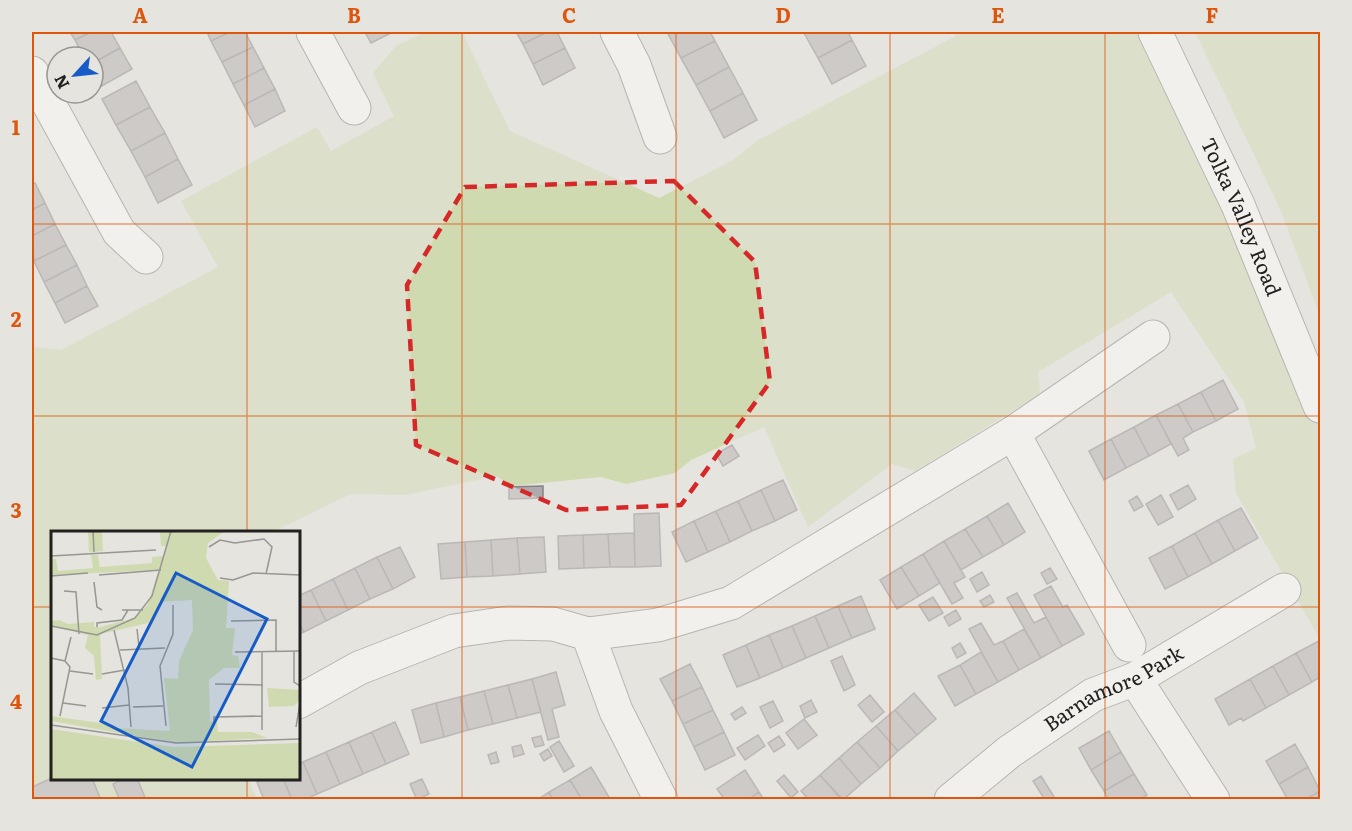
<svg xmlns="http://www.w3.org/2000/svg" width="1352" height="831" font-family="Literata,serif">
<rect width="100%" height="100%" fill="#e5e4de"/>
<!-- green -->
<path fill="#d0dab0" d="M425 32H462L510 131 659 198 733 160 758 140 956 36 954 32H1154L1320 408V639L1236 493 1233 459 1256 448 1244 402 1171 292 1038 372 1040 394 915 471 892 464 808 527 764 427 691 460 675 473 626 484 601 477 512 486 496 476 405 495 351 494 272 532H52V778L248 779 257 799 32 800V347L61 350 218 267 181 201 317 127 331 151 394 116 373 73 396 46Z
M1195 32H1320V316L1281 211Z"/>
<!-- building -->
<path fill="#afaaae" stroke="#878285" stroke-width="1.5" d="M70 32H91L75 40Z
M91 32H111L120 48 93 63V57H84L75 40Z
M207 32H230L211 41Z
M230 32H245L253 47 222 62 211 41Z
M365 32H393L371 43Z
M516 32H547L523 44Z
M547 32H557L565 48 533 64 523 44Z
M667 32H710L715 41 681 58Z
M807 32H848L852 40 818 58 804 33Z
M852 40 866 66 832 84 818 58Z
M715 41 729 67 696 85 681 58Z
M253 47 264 68 233 84 222 62Z
M120 48 132 69 100 87 93 75V63Z
M565 48 575 68 543 85 533 64Z
M729 67 743 93 710 111 696 85Z
M264 68 275 89 244 105 233 84Z
M136 81 150 107 116 125 102 99Z
M275 89 285 111 255 127 244 105Z
M743 93 757 120 724 138 710 111Z
M150 107 165 133 131 151 116 125Z
M165 133 178 159 145 177 131 151Z
M178 159 192 185 158 203 145 177Z
M35 183 45 203 32 210V184Z
M45 203 55 224 32 236V210Z
M55 224 66 245 34 261 32 236Z
M66 245 77 265 44 282 34 261Z
M77 265 87 286 55 303 44 282Z
M87 286 98 306 65 323 55 303Z
M1223 380 1238 409 1216 421 1201 392Z
M1201 392 1216 421 1193 432 1178 404Z
M1178 404 1193 432 1183 438 1189 450 1178 456 1156 415Z
M1156 415 1171 444 1149 456 1134 427Z
M1134 427 1149 456 1126 468 1111 439Z
M1111 439 1126 468 1104 480 1089 451Z
M732 445 739 456 723 466 716 454Z
M783 480 797 510 775 521 761 490Z
M1188 485 1196 499 1178 510 1170 495Z
M543 486V498L509 499V487Z
M761 490 775 521 752 531 738 501Z
M1161 495 1173 517 1158 525 1146 504Z
M1137 496 1143 506 1134 511 1129 501Z
M738 501 752 531 730 542 716 511Z
M1008 503 1025 532 1004 545 987 516Z
M1241 508 1258 538 1235 551 1218 520Z
M716 511 730 542 708 552 694 521Z
M659 513 661 566 635 567 634 514Z
M987 516 1004 545 983 557 965 529Z
M1218 520 1235 551 1212 564 1195 533Z
M694 521 708 552 686 562 672 532Z
M965 529 983 557 961 570 944 541Z
M634 533 635 567H610L608 534Z
M1195 533 1212 564 1188 577 1172 546Z
M608 534 610 567 584 568 583 535Z
M583 535 584 568 559 569 558 536Z
M544 537 546 572 520 574 517 538Z
M517 538 520 574 493 576 491 540Z
M491 540 493 576 467 577 465 542Z
M944 541 965 577 954 583 963 598 952 604 923 554Z
M465 542 467 577 441 579 438 544Z
M1172 546 1188 577 1165 589 1149 558Z
M400 547 415 577 393 589 377 557Z
M923 554 940 583 919 596 901 567Z
M377 557 393 589 370 599 355 568Z
M901 567 919 596 897 609 880 580Z
M355 568 370 599 348 610 333 579Z
M1050 568 1057 579 1047 584 1041 573Z
M982 572 989 585 977 592 970 579Z
M333 579 348 610 326 621 311 590Z
M1051 586 1063 607 1067 605 1084 634 1062 646 1034 595Z
M311 590 326 621 304 632 298 621V596Z
M1017 593 1034 623 1046 617 1062 646 1041 658 1007 598Z
M990 595 994 602 984 607 980 601Z
M861 596 875 629 852 638 838 606Z
M933 597 943 613 929 621 919 605Z
M838 606 852 638 829 648 815 616Z
M956 610 961 619 949 626 944 617Z
M815 616 829 648 806 658 792 626Z
M298 621 304 632 298 634Z
M981 623 994 645 1003 641 1019 670 998 682 969 629Z
M792 626 806 658 783 668 769 635Z
M1024 629 1041 658 1019 670 1003 641Z
M769 635 783 668 760 678 746 645Z
M1319 641 1320 677 1312 682 1296 653Z
M960 643 966 653 957 658 952 648Z
M746 645 760 678 737 687 723 655Z
M981 652 998 682 976 694 960 665Z
M1296 653 1312 682 1289 695 1273 666Z
M842 656 855 685 844 691 831 661Z
M690 664 702 687 672 701 660 679Z
M960 665 976 694 955 706 938 676Z
M1273 666 1289 695 1266 708 1250 679Z
M556 672 565 705 552 709 559 737 548 740 532 679Z
M532 679 541 712 517 718 508 685Z
M1250 679 1266 708 1243 721 1241 718 1229 725 1215 699Z
M508 685 517 718 493 724 484 691Z
M702 687 713 710 683 724 672 701Z
M484 691 493 724 468 730 460 697Z
M914 693 936 719 917 735 895 710Z
M870 695 884 712 872 722 858 705Z
M460 697 468 730 444 737 436 703Z
M811 700 817 712 805 718 800 706Z
M773 701 783 721 770 728 760 707Z
M436 703 444 737 421 743 412 710Z
M742 707 746 713 735 720 731 714Z
M713 710 724 732 694 747 683 724Z
M895 710 917 735 898 751 876 726Z
M804 719 817 735 798 749 786 733Z
M395 722 409 754 386 764 372 732Z
M876 726 898 751 880 768 857 742Z
M1109 731 1121 752 1091 770 1079 748Z
M372 732 386 764 363 774 349 742Z
M724 732 735 755 705 770 694 747Z
M758 735 765 746 745 760 737 748Z
M541 736 544 745 535 747 532 738Z
M779 736 785 745 774 752 768 743Z
M559 741 574 766 564 772 550 747Z
M349 742 363 774 340 784 326 752Z
M857 742 880 768 861 784 839 758Z
M1295 744 1308 767 1279 784 1266 761Z
M521 745 524 754 514 757 512 747Z
M548 749 552 756 544 761 540 754Z
M326 752 340 784 317 794 303 762Z
M496 752 499 762 491 764 488 755Z
M1121 752 1134 774 1104 791 1091 770Z
M839 758 861 784 843 800 820 775Z
M303 762 317 794 304 800H292L283 778H298V764Z
M591 767 609 797 605 800H582L570 780Z
M1308 767 1320 791 1305 800H1288L1279 784Z
M745 770 759 792 748 800H725L717 789Z
M1134 774 1147 795 1139 800H1109L1104 791Z
M784 775 798 792 791 798 777 781Z
M820 775 842 800H809L801 791Z
M1041 776 1056 800H1045L1033 781Z
M52 778H92L101 800H32V787Z
M125 778H137L146 800H120L113 784Z
M266 778H283L292 800H264L257 782Z
M422 779 429 794 417 800 410 784Z
M570 780 582 800H553L549 792Z
M1320 791V800H1305Z
M549 792 553 800H537Z
M759 792 764 800H748Z"/>
<g fill="none" stroke-linecap="round" stroke-linejoin="round">
<!-- minor casing -->
<g stroke="#7d7c77" stroke-width="35">
<g id="minor">
<path d="M313 32 354 108"/>
<path d="M617 32 634 65 660 137"/>
<path d="M32 73 119 232 146 257"/>
<path d="M1013 433 1129 645"/>
<path d="M588 634 616 711 661 800"/>
<path d="M1135 679 1213 800"/>
<path d="M298 702 359 668 454 631 508 623 553 624 588 634 658 625 731 603 1013 433 1153 337"/>
<path id="s1" d="M951 800 1009 752 1093 695 1135 679 1284 590"/>
</g>
</g>
<!-- major casing -->
<g stroke="#7d7c77" stroke-width="35">
<g id="major">
<path id="s2" d="M1155 32 1238 205 1320 406"/>
</g>
</g>
<!-- minor -->
<use href="#minor" stroke="#fff" stroke-width="33"/>
<!-- major -->
<use href="#major" stroke="#fff" stroke-width="33"/>
</g>
<!-- marked area -->
<path d="M0 0H1352V831H0ZM674 181 755 262 770 382 681 505 566 510 416 445 407 285 465 187Z" fill="#e5e4de" fill-opacity=".55" fill-rule="evenodd"/>
<path fill="none" stroke="#d62828" stroke-width="4.5" stroke-dasharray="12 8" stroke-linejoin="round" d="M674 181 755 262 770 382 681 505 566 510 416 445 407 285 465 187Z"/>
<!-- grid -->
<path fill="none" stroke="#de560d" stroke-width="1.5" stroke-opacity="0.55" d="M247 32V532M462 32V800M676 32V800M890 32V800M1105 32V800M32 224H1320M32 416H1320M32 607H52M298 607H1320M247 778V800"/>
<g text-anchor="middle" stroke-width="5" stroke-linejoin="round" paint-order="stroke">
<!-- street labels -->
<g font-size="20" fill="#222120" stroke="#e5e4de">
<text dy="7" stroke="none"><textPath href="#s2" startOffset="204">Tolka Valley Road</textPath></text>
<text dy="7" stroke="none"><textPath href="#s1" startOffset="198">Barnamore Park</textPath></text>
</g>
</g>
<!-- overview -->
<g transform="translate(51 531)">
<rect width="249" height="249" fill="#e5e4de"/>
<path d="M37 0H51L52 20 38 21ZM109 0H174L157 12 155 27 167 49 178 50 175 97H184L181 124 187 125 189 137H173L158 149 159 190 166 191 167 201H201L216 207 125 212 0 190V185L63 194 65 197 119 200 113 147 127 148 128 130 142 99 141 69 108 71 102 91 49 103 51 148 45 149 43 125 34 117 37 104 0 95V90L8 89 17 93 43 91V96H49L84 87 97 73 115 15H110ZM40 24H47L49 36 101 32V26L112 25 108 39 0 44V28H5L7 40 42 37ZM216 157 249 159V169L243 175 218 176ZM0 198 122 216 249 212V249H0Z" fill="#d0dab0"/>
<path fill="none" stroke="#979692" stroke-width="1.5" d="M42 0 43 21M158 16 169 9 184 12 213 8 221 16 215 43M0 25 105 19M48 44 110 39M0 45 37 42M169 47 182 49 202 42 249 44M43 51 46 76 51 79M13 60 25 61 28 103M71 79H92M180 90 225 89V120M0 95 46 104 84 87 101 65 120 0M46 96V92L71 89 77 79M86 98 88 116M63 99 77 157 80 196M69 119 114 117M211 120V199M243 120V151L249 155M184 121 249 120M0 127 14 130 19 136 9 185M14 130 20 106M19 140 42 143M51 143 74 139M164 153 212 154M12 172 35 175M82 176 112 175M51 177 78 174M163 192V186L211 185M0 194 125 212 249 208M115 195 109 135 122 103V74M245 196 249 172"/>
<path fill="#165bc6" fill-opacity="0.15" stroke="#165bc6" stroke-width="3" d="M125 42 216 88 141 236 50 190Z"/>
<rect width="249" height="249" fill="none" stroke="#222120" stroke-width="3"/>
</g>
<!-- border -->
<rect width="1352" height="831" fill="none" stroke="#e5e4de" stroke-width="66"/>
<!-- north arrow -->
<g transform="translate(75 75) rotate(243)"><circle r="28" fill="#e5e4de" stroke="#979692" stroke-width="1.5"/>
<path d="M0-4.5L10 22L0 15L-10 22Z" fill="#165bc6"/>
<text y="-9" font-size="16" font-weight="bold" text-anchor="middle" fill="#222120">N</text>
</g>
<rect x="33" y="33" width="1286" height="765" fill="none" stroke="#de560d" stroke-width="2"/>
<g font-size="20" text-anchor="middle" font-weight="bold" fill="#de560d">
<text x="140" y="23">A</text>
<text x="354" y="23">B</text>
<text x="569" y="23">C</text>
<text x="783" y="23">D</text>
<text x="998" y="23">E</text>
<text x="1212" y="23">F</text>
<text x="16" y="135">1</text>
<text x="16" y="327">2</text>
<text x="16" y="518">3</text>
<text x="16" y="709">4</text>
</g>
</svg>
